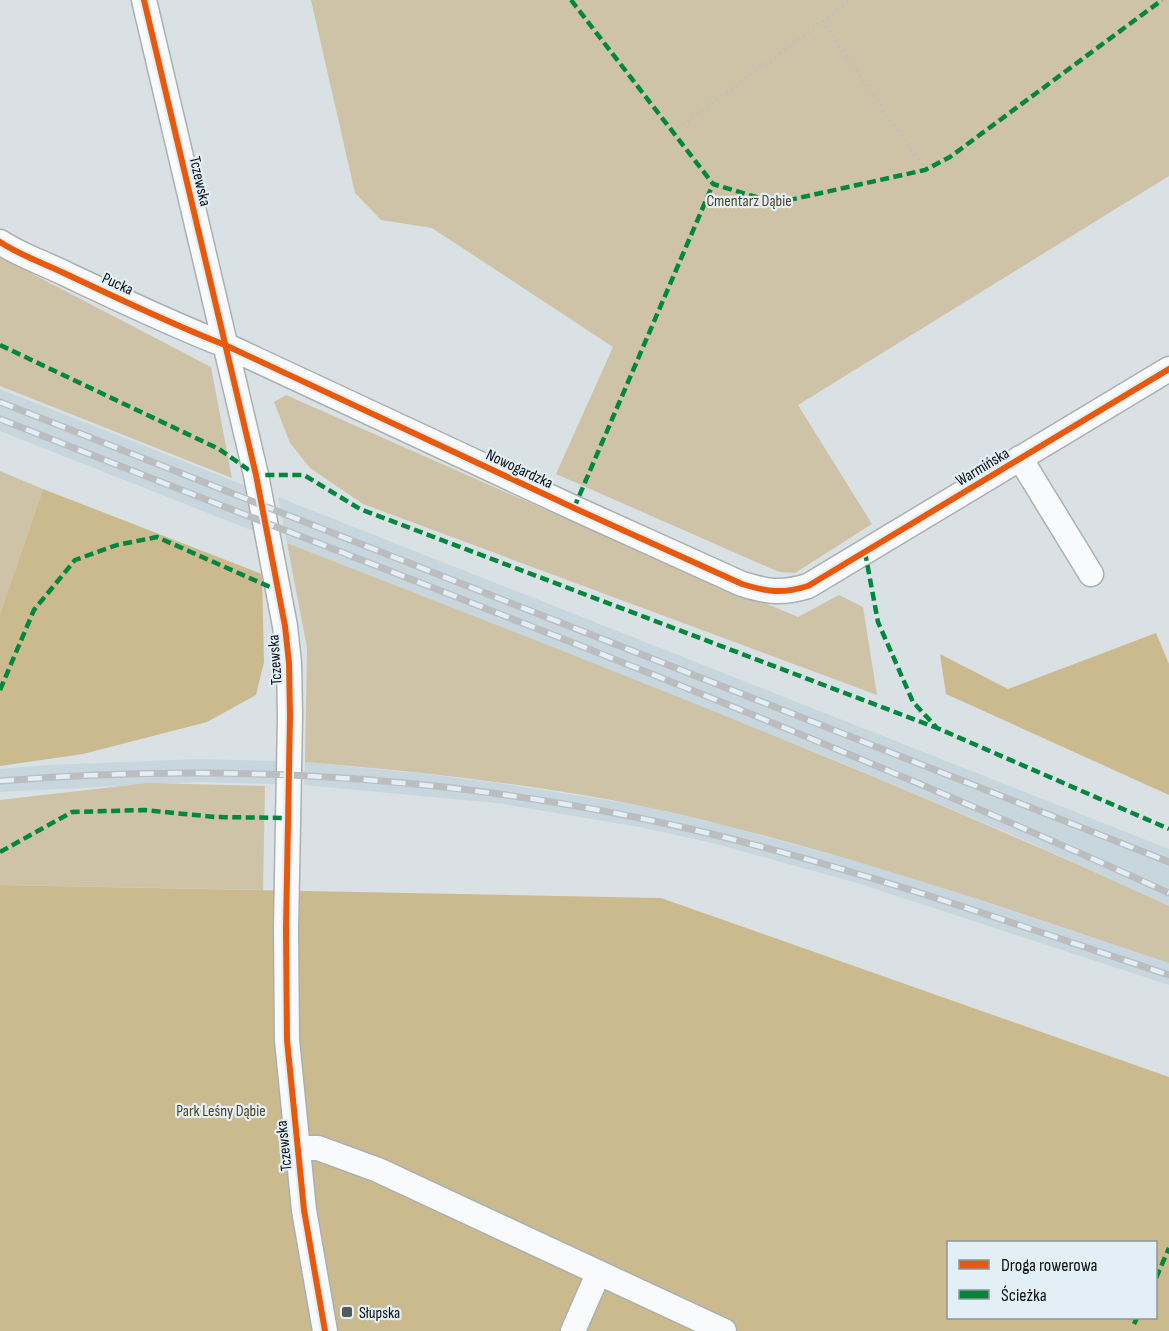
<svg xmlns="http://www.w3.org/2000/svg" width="1169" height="1331" font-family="'Sofia Sans Condensed',sans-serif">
<rect width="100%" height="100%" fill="#dae1e4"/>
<!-- built -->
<path fill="#c8d6dd" d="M0 389 246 486 256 532 0 431Z
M278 497 1169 849V906L1013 835 813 751 287 543Z
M198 759 279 761 278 784 199 782 0 792V769L48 765Z
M305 762 426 774 498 783 644 806 718 824 863 863 930 884 1169 963V985L857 883 712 843 639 827 496 803 304 785Z"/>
<!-- green -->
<path fill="#cec3a6" d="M311 0H1169V176L798 405 872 524 795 573 779 572 556 474 613 347 432 228 381 220 355 193Z
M0 257 211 367 232 478 0 386Z
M286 395 603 535 798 617 839 595 863 607 877 695 363 504 310 468 290 443 274 402Z
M0 471 43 489 0 614Z
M287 543C583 659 880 773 1169 906V963C1034 918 899 871 762 835 722 825 682 814 642 806 531 784 418 771 305 762L307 648Z
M148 783 265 786 263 890 0 885V800Z"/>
<!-- forest -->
<path fill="#cbba8e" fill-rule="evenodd" d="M43 489 262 574 264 662 256 695 207 722 83 754 0 766V614Z
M1156 633 1169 664V795L946 694 940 654 1008 689Z
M0 885 661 898 1169 1077V1331H0ZM948 1242H1156V1318H948Z"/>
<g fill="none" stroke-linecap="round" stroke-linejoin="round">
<!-- minor casing -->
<g stroke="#aab0b2" stroke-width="27">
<path id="minor" d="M144 0 256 475 285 626 289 663 290 716 286 929 287 1040 304 1210 325 1331
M0 242C21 256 44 263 66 274 119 299 171 324 225 345L574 508 742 584C768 592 782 594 808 586L1169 369
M1020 458 1091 574
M297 1148H318L378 1170 724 1331
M573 1331 598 1274"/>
</g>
<!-- path -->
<path stroke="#bdbfc0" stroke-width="4" stroke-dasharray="1.5 4.5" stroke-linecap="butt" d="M822 21 925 170
M673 132 852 0
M349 1313 353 1331"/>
<!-- minor -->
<use href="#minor" stroke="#f9fafb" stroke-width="24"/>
<!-- rail casing -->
<g stroke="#bbbdbf" stroke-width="7">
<path id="rail" d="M0 402 1169 862
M0 419C391 573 786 719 1169 893
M0 781C230 762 461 777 686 828 850 866 1009 922 1169 975"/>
</g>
<!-- rail -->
<use href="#rail" stroke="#e2eff6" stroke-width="4.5" stroke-dasharray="14" stroke-linecap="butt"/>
<!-- quiet -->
<path stroke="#00873e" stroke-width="4.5" stroke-dasharray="9 4.5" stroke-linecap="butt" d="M571 0 713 184 776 203 925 170 950 157 1162 0
M0 345 219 449 256 475H304L360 509 937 728
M574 508 713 184
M865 552 878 622 913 702 937 728 1169 829
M0 690 34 610 75 560 117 545 157 537 279 591
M0 852 72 812 144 810 215 817 288 818
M1156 1278 1169 1248
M1134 1324 1137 1318"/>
<!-- cycleway casing -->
<g stroke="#e2eff6" stroke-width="10">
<path id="cycleway" d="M144 0 256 475 285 626 289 663 290 716 286 929 287 1040 304 1210 325 1331
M0 242C21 256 44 263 66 274 119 299 171 324 225 345L574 508 742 584C768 592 782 594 808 586L1169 369"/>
</g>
<!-- cycleway -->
<use href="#cycleway" stroke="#e8590c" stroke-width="6"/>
</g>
<!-- markers -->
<rect fill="#54595c" stroke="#e2eff6" stroke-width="2" x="341" y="1306" width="12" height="12" rx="3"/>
<g text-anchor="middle" stroke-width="4.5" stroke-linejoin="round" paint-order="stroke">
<!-- street labels -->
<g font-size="16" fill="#0c1012" stroke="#e2eff6">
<text transform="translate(201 181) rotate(77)" y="6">Tczewska</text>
<text transform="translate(118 283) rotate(25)" y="6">Pucka</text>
<text transform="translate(982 466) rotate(-31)" y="6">Warmińska</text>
<text transform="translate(520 468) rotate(25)" y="6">Nowogardzka</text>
<text transform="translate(274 660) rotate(-94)" y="6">Tczewska</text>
<text transform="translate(283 1146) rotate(-96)" y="6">Tczewska</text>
</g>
<!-- park labels -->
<g font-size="16" fill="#52421f" stroke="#e2eff6">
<text x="749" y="206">Cmentarz Dąbie</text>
<text x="221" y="1116">Park Leśny Dąbie</text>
</g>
<!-- poi labels -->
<g font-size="16" fill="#0c1012" stroke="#e2eff6" text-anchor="start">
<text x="359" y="1318">Słupska</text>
</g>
</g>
<!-- legend -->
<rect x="947" y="1241" width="210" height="78" fill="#e2eff6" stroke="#8c969b" stroke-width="1.5"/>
<rect x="959" y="1260" width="30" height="9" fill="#e8590c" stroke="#8c969b" stroke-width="1.5"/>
<text x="1001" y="1271" font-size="18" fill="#0c1012">Droga rowerowa</text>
<rect x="959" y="1290" width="30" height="9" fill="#00873e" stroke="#8c969b" stroke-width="1.5"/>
<text x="1001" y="1301" font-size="18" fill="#0c1012">Ścieżka</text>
</svg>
